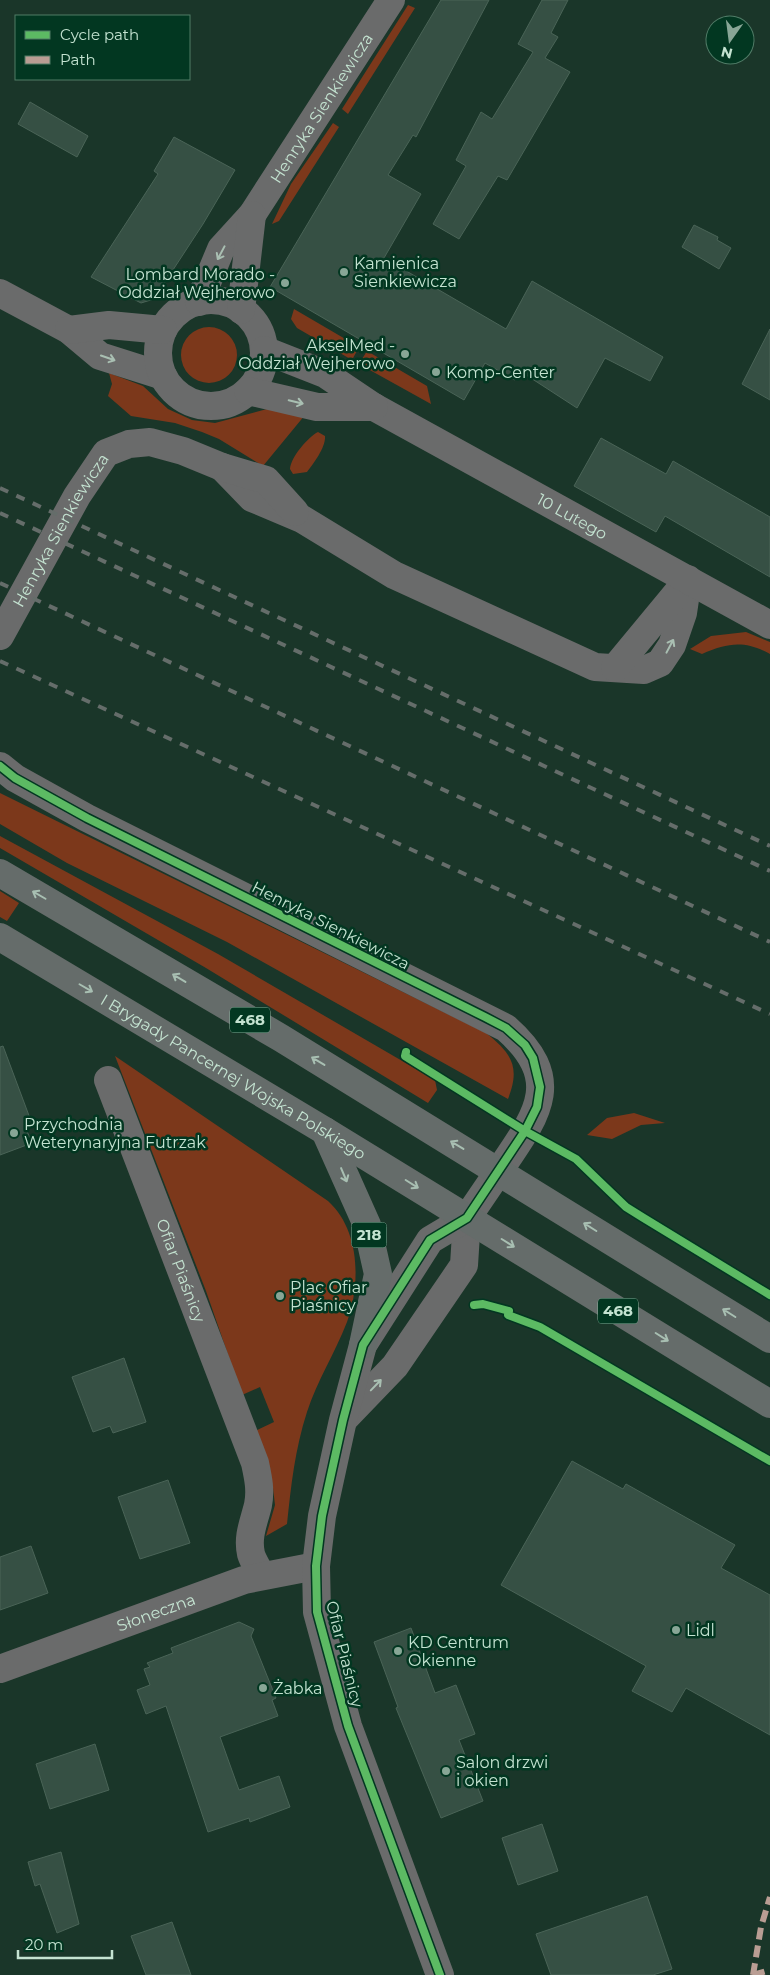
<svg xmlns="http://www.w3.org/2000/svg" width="770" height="1975" font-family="Montserrat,sans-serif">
<rect width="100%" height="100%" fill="#1a3629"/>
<!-- green -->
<path fill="#7c381b" d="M408 5 415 8 348 114 342 109Z
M333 123 339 127 279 221 272 224 291 184Z
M294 309 359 347 352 360 297 328 291 319Z
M181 355a28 28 0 1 1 56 0a28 28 0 1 1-56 0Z
M367 351 427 386 431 404 359 364Z
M109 373 143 386 168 409 192 420 215 423 267 409 305 415 263 466 219 439 202 432 175 423 131 416 108 396 112 384Z
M318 432 325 436C326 447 314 463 307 472L293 474 290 469C291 457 308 437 318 432Z
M746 632 770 642V654C744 640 728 643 702 654L690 649 711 636Z
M0 793 486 1033C511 1053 521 1066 508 1099L227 942 67 863 0 824Z
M0 836 218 954 435 1080 437 1090 428 1103 206 968 0 848Z
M0 891 19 903 7 921 0 917Z
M115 1056 328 1201C360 1230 361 1283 347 1322 335 1353 317 1381 307 1412 295 1449 291 1485 287 1524L266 1536 275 1505 273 1488 255 1431 274 1422 260 1387 242 1395 206 1291Z
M634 1113 665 1123 641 1125 612 1139 587 1135 607 1118Z"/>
<!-- building -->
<path fill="#365044" stroke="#4a6457" d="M441 0H489L416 137 413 135 388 175 421 194 384 258 506 329 532 281 663 357 650 381 605 358 577 408 520 371 515 380 485 363 464 400 270 287Z
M542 0H568L551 33 558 37 545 58 570 72 507 180 498 176 459 239 433 224 466 166 456 160 481 112 492 119 533 52 518 44Z
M30 102 88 136 77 157 18 124Z
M174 137 235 170 203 224 154 299 141 303 91 277 158 174 154 171Z
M694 225 718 237 717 240 731 248 719 269 682 247Z
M770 329V400L742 384Z
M601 438 666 474 673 461 770 517V577L665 516 656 532 574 486Z
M3 1046 31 1121 24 1124 32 1143 0 1155V1047Z
M124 1358 146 1422 113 1433 110 1426 93 1432 72 1377Z
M572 1461 623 1489 626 1484 735 1545 721 1568 770 1595V1735L686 1688 672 1712 632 1691 646 1666 501 1585Z
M168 1480 190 1543 140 1559 118 1497Z
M31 1546 48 1593 0 1610V1557Z
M239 1622 254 1629 251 1636 276 1698 272 1700 278 1716 220 1737 239 1790 279 1776 290 1807 250 1822 249 1818 208 1832 166 1706 146 1714 137 1690 150 1685 144 1669 150 1667 147 1663 173 1653 171 1648Z
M411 1628 435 1693 456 1685 475 1734 459 1740 483 1801 441 1818 396 1708 398 1707 374 1642Z
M95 1744 109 1790 50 1809 36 1764Z
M542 1824 558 1871 518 1885 502 1838Z
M61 1852 79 1924 57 1933 40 1884 35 1886 28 1862Z
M647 1896 672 1969 653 1975H551L536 1934Z
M172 1922 191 1975H146L131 1936Z"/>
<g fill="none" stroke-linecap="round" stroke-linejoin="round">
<!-- minor -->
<g stroke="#6a6b6b" stroke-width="28">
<path d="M222 467 252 498 302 519 394 575 595 667 644 670 660 663 672 645 683 613 688 579"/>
<path id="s1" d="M0 636 77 496 106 453 129 444 150 442 183 451 222 467 266 480 295 512"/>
<path d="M615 668 687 581"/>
<path d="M0 766 15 778 87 818 506 1028C566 1081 536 1116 499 1171"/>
<path id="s2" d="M108 1080 255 1463C258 1477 261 1490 258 1505 254 1522 247 1536 251 1554 253 1561 258 1568 261 1575"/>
<path id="s3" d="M0 1669 244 1580 316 1566"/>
</g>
<!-- tertiary -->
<g stroke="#6a6b6b" stroke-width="28">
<path d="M0 293 69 330 100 356 163 376"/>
<circle cx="211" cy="353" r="53"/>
<path id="s4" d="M199 302 221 249 252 215 391 0"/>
<path d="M241 310 252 215"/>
<path d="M69 330 109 325 163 330"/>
<path id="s5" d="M264 350 325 374 374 407 770 625"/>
<path d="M248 391 317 407H374"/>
<path d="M345 1418 395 1366 464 1265 467 1218"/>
<path d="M440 1975 348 1726 317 1612 316 1566 322 1516 343 1420 363 1345 430 1240 467 1218 499 1171"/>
</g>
<!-- primary -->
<g stroke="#656c6a" stroke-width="28">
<path d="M0 873 281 1038 770 1339"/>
<path id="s6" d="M0 937 325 1131 770 1404"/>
<path d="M325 1131 367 1225 378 1274 363 1345"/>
</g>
<!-- rail -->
<path stroke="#656d6a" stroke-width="4" stroke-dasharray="9 9" stroke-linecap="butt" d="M0 488 770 846
M0 513 770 871
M0 583 770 942
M0 661 770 1014"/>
<!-- quiet -->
<path stroke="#b99d93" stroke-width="6" stroke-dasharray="12 6" stroke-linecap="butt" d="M753 1975 761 1927 770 1897
M753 1975 770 1970"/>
<!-- cycleway casing -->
<g stroke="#023721" stroke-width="11">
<path id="cycleway" d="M0 766 15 778 87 818 485 1017 506 1028 525 1045 533 1058 540 1087 537 1107 525 1131 467 1218 430 1240 363 1345 343 1420 322 1516 316 1566 317 1612 348 1726 440 1975
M406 1052 405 1056 525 1131 576 1159 626 1207 642 1217 770 1295
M474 1305 483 1304 509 1311 508 1315 540 1327 770 1461"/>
</g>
<!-- cycleway -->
<use href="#cycleway" stroke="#5cba63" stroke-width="8"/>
</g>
<!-- one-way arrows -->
<defs><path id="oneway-shaft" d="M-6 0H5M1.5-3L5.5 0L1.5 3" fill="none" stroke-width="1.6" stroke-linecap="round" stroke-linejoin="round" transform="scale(1.25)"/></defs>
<g stroke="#a9bfb2">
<use href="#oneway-shaft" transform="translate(221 253) rotate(118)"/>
<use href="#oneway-shaft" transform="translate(108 358) rotate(19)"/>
<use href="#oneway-shaft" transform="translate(296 402) rotate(13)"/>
<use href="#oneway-shaft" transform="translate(670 646) rotate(-62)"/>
<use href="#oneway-shaft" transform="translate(376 1385) rotate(-46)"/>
</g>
<g stroke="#a8bfb2">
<use href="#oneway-shaft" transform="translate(39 895) rotate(-150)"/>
<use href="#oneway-shaft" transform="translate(179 978) rotate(-149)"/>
<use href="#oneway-shaft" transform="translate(86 988) rotate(30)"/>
<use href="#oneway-shaft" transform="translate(318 1061) rotate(-149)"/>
<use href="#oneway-shaft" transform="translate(457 1145) rotate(-149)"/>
<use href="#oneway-shaft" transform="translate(344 1175) rotate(67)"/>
<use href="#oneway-shaft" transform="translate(412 1184) rotate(32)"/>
<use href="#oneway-shaft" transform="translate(590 1227) rotate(-148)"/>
<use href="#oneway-shaft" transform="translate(508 1243) rotate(32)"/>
<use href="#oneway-shaft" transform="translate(729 1313) rotate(-148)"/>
<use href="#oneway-shaft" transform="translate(662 1337) rotate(32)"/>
</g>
<!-- markers -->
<g fill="#88a696" stroke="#023721" stroke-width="2">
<circle cx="344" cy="272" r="5"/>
<circle cx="285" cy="283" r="5"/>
<circle cx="405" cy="354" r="5"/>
<circle cx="436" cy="372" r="5"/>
<circle cx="14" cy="1133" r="5"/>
<circle cx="280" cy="1296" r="5"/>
<circle cx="676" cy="1630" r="5"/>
<circle cx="398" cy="1651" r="5"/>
<circle cx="263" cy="1688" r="5"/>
<circle cx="446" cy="1771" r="5"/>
</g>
<g text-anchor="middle" stroke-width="5" stroke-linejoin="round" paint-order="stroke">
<!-- shield labels -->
<g fill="#023721" stroke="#8aaf9c" stroke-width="1">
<rect x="230" y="1007.5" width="40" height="25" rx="4"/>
<rect x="351.5" y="1222.5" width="35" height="25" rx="4"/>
<rect x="598" y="1298.5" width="40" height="25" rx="4"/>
</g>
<g font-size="15" font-weight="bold" fill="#c4e3d1">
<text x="250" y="1025">468</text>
<text x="369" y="1240">218</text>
<text x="618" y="1316">468</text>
</g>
<!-- street labels -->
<g font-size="16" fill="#c4e3d1" stroke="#023721">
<text dy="6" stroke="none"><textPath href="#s4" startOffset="231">Henryka Sienkiewicza</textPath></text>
<text dy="6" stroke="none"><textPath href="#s5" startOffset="351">10 Lutego</textPath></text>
<text dy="6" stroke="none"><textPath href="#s1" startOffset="122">Henryka Sienkiewicza</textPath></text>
<text transform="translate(331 925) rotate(27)" y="6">Henryka Sienkiewicza</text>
<text dy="6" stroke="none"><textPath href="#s6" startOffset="272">I Brygady Pancernej Wojska Polskiego</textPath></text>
<text dy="6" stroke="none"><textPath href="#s2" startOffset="204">Ofiar Piaśnicy</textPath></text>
<text dy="6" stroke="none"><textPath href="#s3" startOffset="166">Słoneczna</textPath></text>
<text transform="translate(345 1654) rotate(76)" y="6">Ofiar Piaśnicy</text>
</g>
<!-- poi labels -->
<g font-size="16" fill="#c4e3d1" stroke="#023721" text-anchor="start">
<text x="354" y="269">Kamienica<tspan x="354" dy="18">Sienkiewicza</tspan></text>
<text x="275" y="280" text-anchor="end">Lombard Morado -<tspan x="275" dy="18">Oddział Wejherowo</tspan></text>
<text x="395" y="351" text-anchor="end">AkselMed -<tspan x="395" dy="18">Oddział Wejherowo</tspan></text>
<text x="446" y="378">Komp-Center</text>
<text x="24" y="1130">Przychodnia<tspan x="24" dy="18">Weterynaryjna Futrzak</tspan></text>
<text x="290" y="1293">Plac Ofiar<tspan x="290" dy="18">Piaśnicy</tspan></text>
<text x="686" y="1636">Lidl</text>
<text x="408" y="1648">KD Centrum<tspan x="408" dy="18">Okienne</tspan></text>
<text x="273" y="1694">Żabka</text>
<text x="456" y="1768">Salon drzwi<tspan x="456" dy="18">i okien</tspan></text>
</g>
</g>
<!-- legend -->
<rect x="15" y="15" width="175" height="65" fill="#023721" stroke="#507c67"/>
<rect x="25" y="31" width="25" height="8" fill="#5cba63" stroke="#507c67"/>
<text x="60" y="40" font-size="15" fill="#c4e3d1">Cycle path</text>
<rect x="25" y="56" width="25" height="8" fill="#b99d93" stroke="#507c67"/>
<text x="60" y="65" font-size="15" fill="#c4e3d1">Path</text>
<!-- north arrow -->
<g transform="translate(730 40) rotate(194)"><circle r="24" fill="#023721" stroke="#507c67"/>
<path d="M0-4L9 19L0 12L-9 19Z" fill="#88a696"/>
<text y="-8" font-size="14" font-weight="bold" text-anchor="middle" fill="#c4e3d1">N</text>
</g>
<!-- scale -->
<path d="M18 1950v8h94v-8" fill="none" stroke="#c4e3d1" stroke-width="2.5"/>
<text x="25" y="1950" font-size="15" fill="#c4e3d1" stroke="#023721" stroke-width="4" paint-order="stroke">20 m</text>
</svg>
